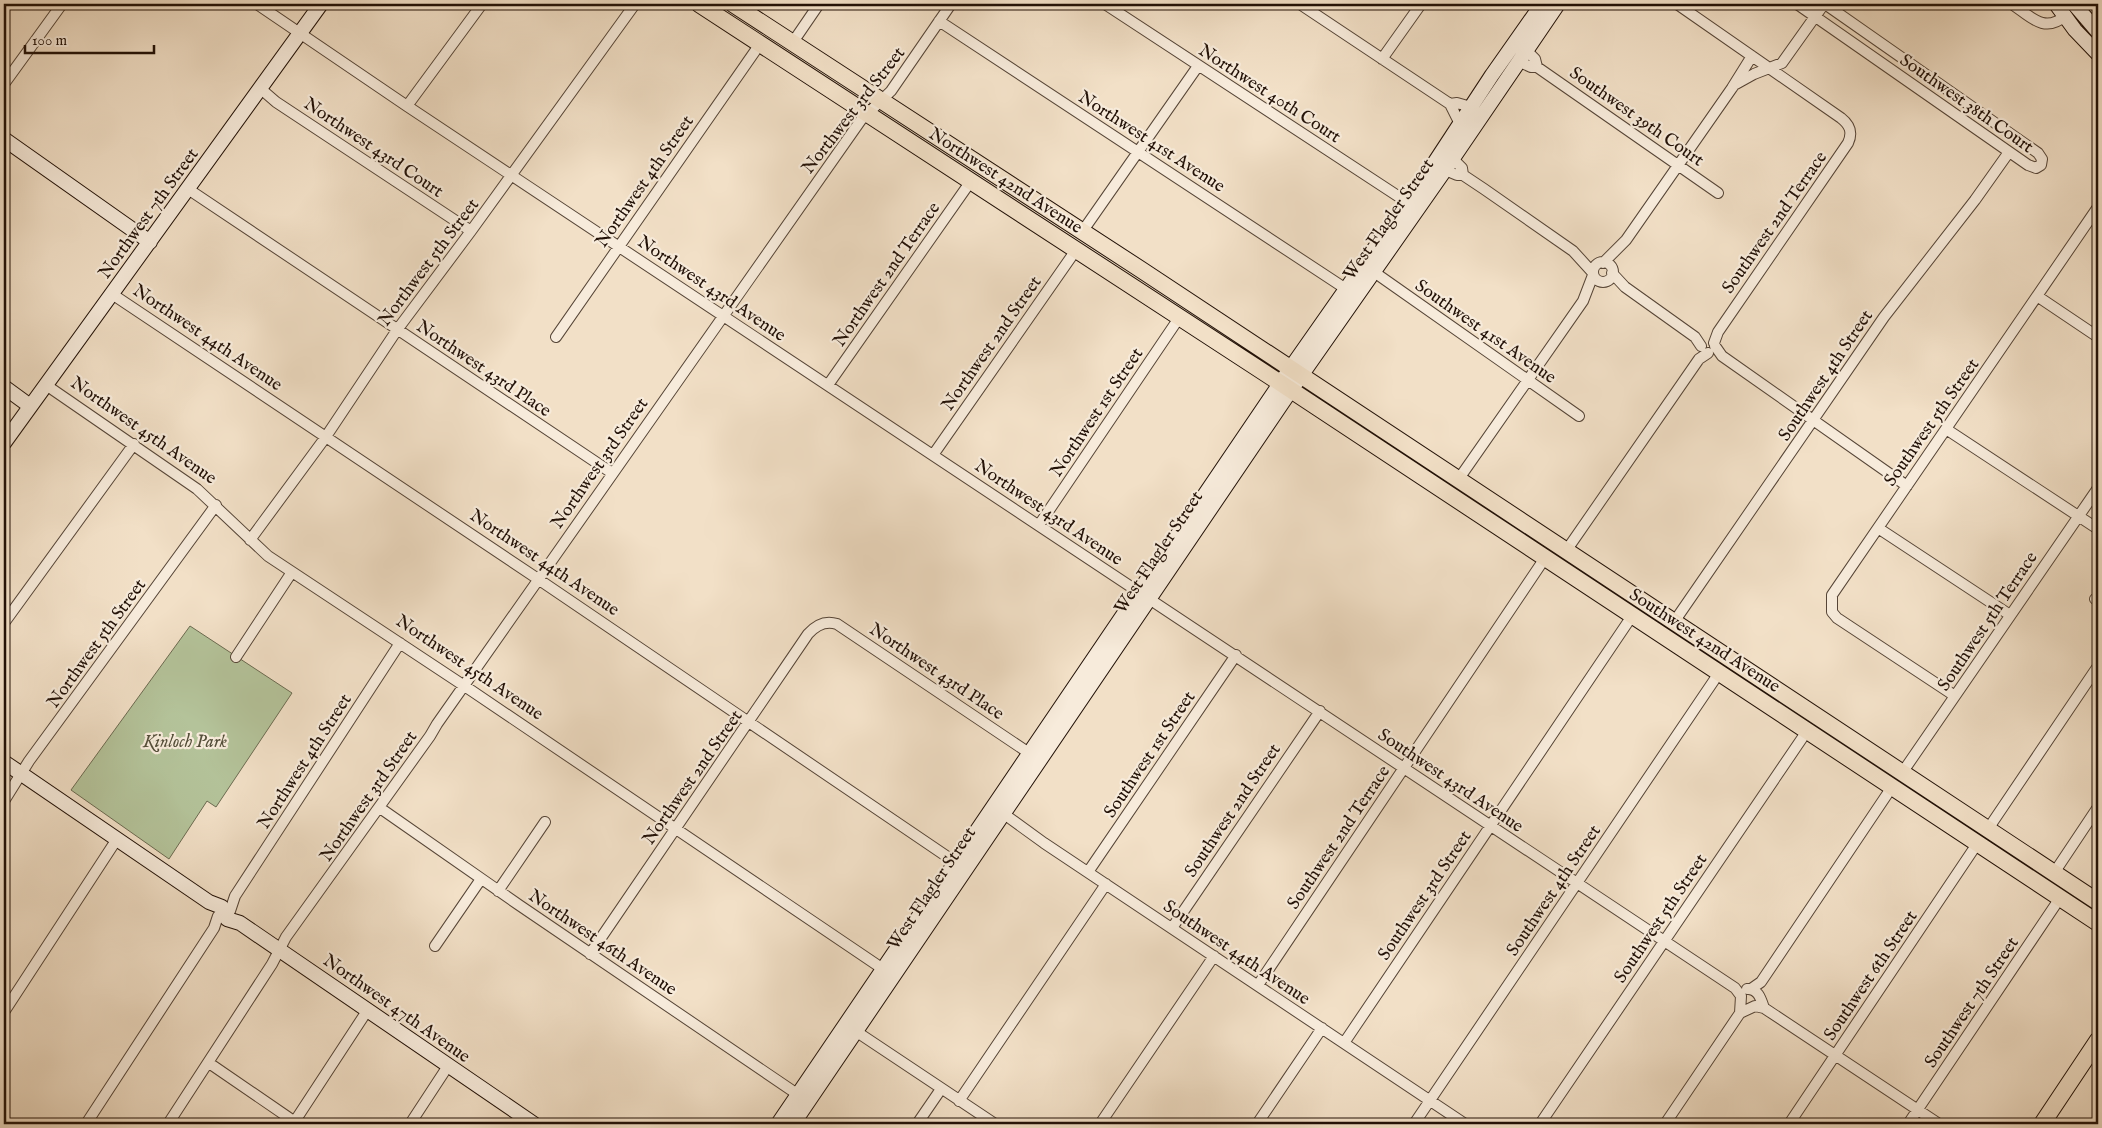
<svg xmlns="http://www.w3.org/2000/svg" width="2102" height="1128" font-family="'IM FELL English',serif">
<rect width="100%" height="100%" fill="#f2e0c7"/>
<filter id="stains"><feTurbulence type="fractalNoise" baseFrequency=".004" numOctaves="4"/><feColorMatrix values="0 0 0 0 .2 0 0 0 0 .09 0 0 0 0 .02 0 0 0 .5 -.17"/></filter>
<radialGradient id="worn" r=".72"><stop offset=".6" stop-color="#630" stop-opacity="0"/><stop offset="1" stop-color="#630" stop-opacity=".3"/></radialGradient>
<!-- green -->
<path fill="#b4c39a" stroke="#6b6a50" d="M190 626 292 693 216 807 207 801 169 859 71 790Z"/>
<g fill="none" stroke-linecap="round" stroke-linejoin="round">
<!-- street casing -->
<g stroke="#564537" stroke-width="12">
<path id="street" d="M257 4 407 106 1735 988 1741 996 1740 1013 1665 1124
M1105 4 1413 206
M1300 4 1450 104 1460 124
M1677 4 1841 118C1850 125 1853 132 1848 143L1718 332 1714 343
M1797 4 2028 165 2036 168 2041 165 2042 159 2038 153 1825 4
M2012 4C2030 16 2044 34 2065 16
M939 21 1346 289
M793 42 819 4
M1526 50 1535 59 1537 67
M1382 59 1421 4
M1518 61 1531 67H1537L1718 193
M4 84 62 4
M1736 84 1754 74 1782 63 1824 4
M261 89 276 102 471 231
M1450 104 1457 103 1471 107
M407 106 482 4
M1453 159 1462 168 1463 175
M1445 170 1457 175H1463L1484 189 1573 251 1593 273
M188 189 612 473
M1082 232 1198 66
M1593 272a10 10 0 1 1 20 0a10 10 0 1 1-20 0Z
M1603 263 1626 240 1732 88 1752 56
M1374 272 1579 416
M1612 273 1625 287 1695 337 1701 346
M112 294 538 579 955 862
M2037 296 2098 337
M556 337 760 44
M1715 346 1722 356 1907 486
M46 385 197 489 268 556 472 691 883 969
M828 385 971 181
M1946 429 2098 529
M933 455 1076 250
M1458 480 1583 301 1593 275
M1039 525 1179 318
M1878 528 2010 615
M250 540 325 438 397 330 471 231 635 4
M1566 551 1699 359 1708 353
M2095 599 2098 601
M1674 622 1884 317 1975 200 2009 152
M4 623 134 444
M236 657 292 572
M1955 696 1837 618 1832 612V595L2098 207
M1902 773 2098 488
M4 801 29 761 216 505
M380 808 519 905 803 1098
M1001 809 1004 814 1044 843 1465 1124
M1988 829 2098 666
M1088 872 1236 655
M2054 873 2098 807
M498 891 545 822
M230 911 235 896 400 643
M1172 928 1320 711
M435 946 481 879
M590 954 808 634C816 625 825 620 837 624L1029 753
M1258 985 1545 558
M1747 989C1758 988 1761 999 1764 1008
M1751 989 1761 982 1892 787
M4 1012 117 839
M1740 1013 1755 1006 1764 1008 1939 1124
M851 1028 995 1124
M1344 1043 1632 616
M209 1063 298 1124
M959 1101 1106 884
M86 1124 214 928 218 916
M168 1124 272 964 286 937 430 736 437 724 861 120 891 91 951 4
M293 1124 367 1011
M410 1124 448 1066
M917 1124 941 1089
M1100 1124 1214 956
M1257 1124 1322 1028
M1414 1124 1719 673
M1540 1124 1807 731
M1789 1124 1977 844
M1908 1124 2060 898"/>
</g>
<!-- secondary casing -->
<g stroke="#221107" stroke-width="16">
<path id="secondary" d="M2056 4 2075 30 2098 54
M2074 4 2098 32
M4 139 150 242
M4 387 30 406
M4 443 321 4
M4 762 209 902 222 907
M227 919 240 923 534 1124
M778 1124 1290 369 1435 162 1492 75 1542 4
M793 1124 1291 390 1445 170 1558 4"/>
</g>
<!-- primary casing -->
<g stroke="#221107" stroke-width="18">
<path id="primary" d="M699 4 1291 390 2098 923
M733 4 1140 269 2098 902
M2042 1124 2098 1040"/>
</g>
<!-- street -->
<use href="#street" stroke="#f7ebdb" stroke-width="10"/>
<!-- secondary -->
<use href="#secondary" stroke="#f7ebdb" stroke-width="14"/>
<!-- primary -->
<use href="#primary" stroke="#f2e0c7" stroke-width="16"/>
</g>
<g text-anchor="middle" stroke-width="4.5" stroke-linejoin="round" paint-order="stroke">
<!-- street labels -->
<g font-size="18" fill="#221107" stroke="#f7ebdb">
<text transform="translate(1270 93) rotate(33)" y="6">Northwest 40th Court</text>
<text transform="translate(1967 103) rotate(35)" y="6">Southwest 38th Court</text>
<text transform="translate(853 110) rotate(-52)" y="6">Northwest 3rd Street</text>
<text transform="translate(1637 116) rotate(35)" y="6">Southwest 39th Court</text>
<text transform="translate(1152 141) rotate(33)" y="6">Northwest 41st Avenue</text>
<text transform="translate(374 147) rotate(34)" y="6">Northwest 43rd Court</text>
<text transform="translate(1006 180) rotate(33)" y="6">Northwest 42nd Avenue</text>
<text transform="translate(644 181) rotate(-55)" y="6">Northwest 4th Street</text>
<text transform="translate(148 213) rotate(-54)" y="6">Northwest 7th Street</text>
<text transform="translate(1388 219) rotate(-55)" y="6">West Flagler Street</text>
<text transform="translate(1774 222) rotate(-55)" y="6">Southwest 2nd Terrace</text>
<text transform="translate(428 262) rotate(-53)" y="6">Northwest 5th Street</text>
<text transform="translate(886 274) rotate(-55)" y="6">Northwest 2nd Terrace</text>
<text transform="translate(712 288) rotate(34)" y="6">Northwest 43rd Avenue</text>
<text transform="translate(1486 331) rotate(35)" y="6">Southwest 41st Avenue</text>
<text transform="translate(208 337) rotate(34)" y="6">Northwest 44th Avenue</text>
<text transform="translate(991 343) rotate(-55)" y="6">Northwest 2nd Street</text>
<text transform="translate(484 368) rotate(34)" y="6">Northwest 43rd Place</text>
<text transform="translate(1825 375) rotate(-56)" y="6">Southwest 4th Street</text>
<text transform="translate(1096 412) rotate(-56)" y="6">Northwest 1st Street</text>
<text transform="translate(1931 422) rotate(-55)" y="6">Southwest 5th Street</text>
<text transform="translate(144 430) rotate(35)" y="6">Northwest 45th Avenue</text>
<text transform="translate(599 463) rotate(-55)" y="6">Northwest 3rd Street</text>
<text transform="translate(1049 512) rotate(34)" y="6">Northwest 43rd Avenue</text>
<text transform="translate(1158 552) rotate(-56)" y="6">West Flagler Street</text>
<text transform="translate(545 562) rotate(34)" y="6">Northwest 44th Avenue</text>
<text transform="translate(1987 621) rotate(-56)" y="6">Southwest 5th Terrace</text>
<text transform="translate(1705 640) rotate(33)" y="6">Southwest 42nd Avenue</text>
<text transform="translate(96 643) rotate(-54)" y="6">Northwest 5th Street</text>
<text transform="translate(470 667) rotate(34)" y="6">Northwest 45th Avenue</text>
<text transform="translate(937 671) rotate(34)" y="6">Northwest 43rd Place</text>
<text transform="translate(1149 754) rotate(-56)" y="6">Southwest 1st Street</text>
<text transform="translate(304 761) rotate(-57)" y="6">Northwest 4th Street</text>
<text transform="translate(692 777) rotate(-55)" y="6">Northwest 2nd Street</text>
<text transform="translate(1451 780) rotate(34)" y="6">Southwest 43rd Avenue</text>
<text transform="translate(368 796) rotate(-55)" y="6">Northwest 3rd Street</text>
<text transform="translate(1232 810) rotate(-56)" y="6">Southwest 2nd Street</text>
<text transform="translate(1338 837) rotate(-56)" y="6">Southwest 2nd Terrace</text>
<text transform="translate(931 888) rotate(-56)" y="6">West Flagler Street</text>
<text transform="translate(1553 890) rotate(-56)" y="6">Southwest 4th Street</text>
<text transform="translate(1424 895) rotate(-56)" y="6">Southwest 3rd Street</text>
<text transform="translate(1660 918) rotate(-56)" y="6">Southwest 5th Street</text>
<text transform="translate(603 942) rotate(34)" y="6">Northwest 46th Avenue</text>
<text transform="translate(1237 952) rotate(34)" y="6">Southwest 44th Avenue</text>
<text transform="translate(1870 975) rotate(-56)" y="6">Southwest 6th Street</text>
<text transform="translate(1971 1002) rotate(-56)" y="6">Southwest 7th Street</text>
<text transform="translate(397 1008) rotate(35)" y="6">Northwest 47th Avenue</text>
</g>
<!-- park labels -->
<g font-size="18" font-style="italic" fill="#554f3a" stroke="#f7ebdb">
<text x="185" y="747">Kinloch Park</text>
</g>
</g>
<!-- margin -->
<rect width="2102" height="1128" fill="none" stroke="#f2e0c7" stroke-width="20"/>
<rect x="5" y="5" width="2092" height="1118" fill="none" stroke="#221107" stroke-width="2.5"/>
<rect x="10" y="10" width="2082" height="1108" fill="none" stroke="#221107"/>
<!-- scale -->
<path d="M25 45v8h129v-8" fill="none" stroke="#221107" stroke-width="2.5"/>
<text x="32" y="45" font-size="15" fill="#221107" stroke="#f7ebdb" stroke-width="4" paint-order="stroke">100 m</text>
<rect width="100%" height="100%" filter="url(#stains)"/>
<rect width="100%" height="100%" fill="url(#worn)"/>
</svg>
